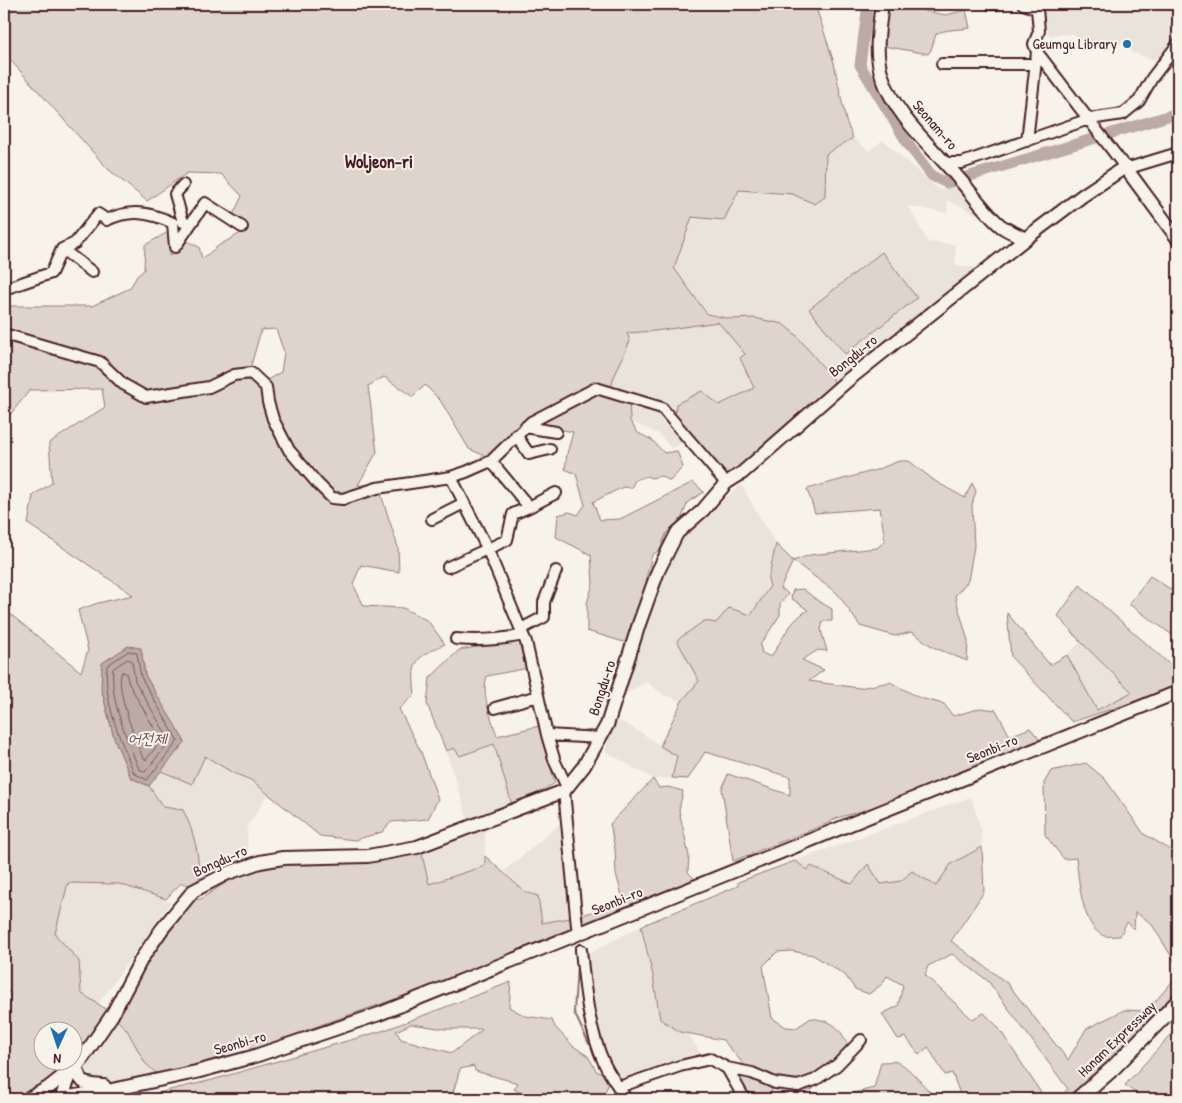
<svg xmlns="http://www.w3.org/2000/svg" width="1182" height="1103" font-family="'Patrick Hand','Poor Story',sans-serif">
<rect width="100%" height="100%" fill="#f7f3e8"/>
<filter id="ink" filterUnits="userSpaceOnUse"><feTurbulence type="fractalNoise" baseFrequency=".02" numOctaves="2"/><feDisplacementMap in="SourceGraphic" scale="10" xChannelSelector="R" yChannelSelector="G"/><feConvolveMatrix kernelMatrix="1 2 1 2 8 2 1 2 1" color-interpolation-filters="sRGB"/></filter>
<g filter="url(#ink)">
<!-- built -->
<path fill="#eae3da" d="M1031 4H1174L1178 24V39L1157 61 1131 52V42L1085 47 1075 34 1049 35 1038 5Z
M853 138 869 151 883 140 939 190 957 186 981 211 976 214 947 200V213L908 206 928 242 955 244 956 265 977 268 838 382 833 379 796 335 754 318 731 319 708 314 674 268 692 216 739 190 792 194 815 203 825 197 826 154Z
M718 321 746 354 740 358 754 388 719 405 691 438 671 448 659 434 630 421 629 397 611 388 626 333 655 331Z
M741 485 776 544 768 580 770 586 751 615 693 667 699 681 682 701 664 695 646 682 626 694 623 689 660 573 682 535Z
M1081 642 1133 692 1097 709 1067 655Z
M615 718 642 733 660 746 678 756 672 778 653 779 605 751Z
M494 744 513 808 469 822 446 751 454 748 461 756Z
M205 755 233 773 251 780 268 794 247 827 248 858 199 881V865L190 823 184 811 163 807 149 786 161 771 192 784Z
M971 797 981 829 982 847 951 864 936 887 901 881 881 884H853L811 866 808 870 795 861Z
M562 822 567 860 570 918 542 923 525 892 504 871Z
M485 827V866L429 884 421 850Z
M68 883 119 884 171 902 98 1004 81 993 79 961 55 934Z
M641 926 653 976 660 1019 680 1032 689 1034 706 1063 624 1089 604 1052 589 989 588 954Z
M115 1018 127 1030 145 1063 157 1074 70 1091 83 1062Z"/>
<!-- green -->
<path fill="#ded4cc" stroke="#947a7c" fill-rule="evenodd" d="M4 4H815L834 63 846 121 853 138 826 154 825 197 815 204 792 194 739 190 724 220 692 217 674 268 707 314 731 319 754 318 783 324 796 335 833 379 834 384 727 478 675 417 676 404 702 391 719 405 754 388 740 358 745 354 718 322 655 331 627 333 630 341 614 377 611 388 629 397 630 421 638 433 652 440 664 453 677 451 683 467 670 481 661 476 651 478 647 476 635 480 631 488 623 487 593 502 600 520 620 519 693 482 704 492 688 502 682 517 666 534 660 550 652 555 646 579 651 581 627 643 587 631V603L593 584 591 555 556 537 558 515 569 512 578 515 585 505 576 474 565 469 567 454 573 432 533 424 490 458 469 449 440 400 425 385 413 397 384 377 368 386 377 452 358 485H378L398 547 399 572 361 565 353 584 364 606 403 608 428 621 445 644C415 658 411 660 415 694L399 709 421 752 438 799 428 819 391 822 382 832 355 840 320 836 251 780 233 773 205 756 192 784 161 771 184 742 145 675 141 648 101 688 114 738 131 778 149 786 163 807 183 810C194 831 200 857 199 881L189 885 181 883 166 899 119 884 68 883 55 934 79 961 81 993 109 1011 73 1058 72 1030H42V1060L71 1061 67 1066 24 1095 35 1099H9L10 992 4 991V609L81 672 88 650 78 610 98 603 133 595 28 524 33 495 52 483 49 443 105 407 102 389 30 390 4 422V306H92L130 288 137 276 144 270 145 245 170 231 169 256 187 241 199 247 202 259 218 246 246 230 232 217 242 196 221 174 187 173 147 201 108 169 4 53ZM276 329 284 352 281 372 267 380 250 369 261 330Z
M887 4H908L925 11 946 15 966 10 970 28C959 30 944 29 936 34L931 50 928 54 884 46 882 32Z
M882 252 917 298 845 354 809 309Z
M899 461H909L935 481 965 498 972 483 976 491 972 505 974 546 968 581 955 596 968 641 967 661 933 647 912 632 895 636 860 626 837 593 793 561 780 589 784 590 788 594 780 604V615L760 645 762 653 771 657C782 640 790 620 808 610L791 598 793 590 803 589 818 601 832 609V621H823L821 630 827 651 818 650 802 660 824 670 809 681 859 688 890 682 920 698 944 704 953 716 981 708 996 710 1010 736 1030 728 1040 740 944 778 929 787 887 804 837 818 826 824 733 861 722 789 728 774 790 795V777L705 752 688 779 672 778 677 756 660 746 682 701 699 681 677 640 704 621 716 623 729 608 751 615 770 586 768 580 776 544 793 561 810 555 877 548 885 541 880 508 815 513 807 489 876 470Z
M1150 576 1178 594V639L1129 604Z
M1080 585 1175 669 1178 667V686L1164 692 1072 722 1011 657 1007 613 1050 665 1067 655 1097 710 1132 692 1081 642 1058 616Z
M521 640 528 668 487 676C481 696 491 716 497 736L539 726 555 783 513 808 494 744 460 756 454 748 446 751 427 704 430 678 459 650Z
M1086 763 1105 779 1144 834 1178 854V967L1151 923 1135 912 1134 929 1127 922 1120 936C1115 936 1108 937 1104 936 1081 927 1079 878 1076 858L1064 859 1045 835 1044 783 1051 771Z
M653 779 659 788 668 787 683 791 679 810 689 856 688 872 697 881 583 928 582 915 624 902 616 874 615 849 610 824Z
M982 847 984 892 951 941 1007 983 1068 1060 1086 1029 1124 1010 1147 1011 1178 975V989L1093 1079 1069 1099H1057L1068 1089 988 981 952 954 928 966 925 975 972 1019 984 1013 998 1027 1045 1099H962L952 1073 945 1075 928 1047 919 1055 906 1037 898 1039 882 1014 898 1006 903 985 887 976 882 984 869 994 855 989 845 975 813 955 792 951 777 952 763 966 772 1018 786 1027 796 1028 811 1018C834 1022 838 1025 848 1045L812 1090 794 1091 772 1088 770 1099 747 1094 739 1077 746 1067 723 1040 680 1032 660 1019 653 976 641 926 738 886V882L795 861 808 870 811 866 852 884 868 864 881 884 901 881 912 871 936 886 951 864Z
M421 850 429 884 485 866V856L525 892 538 896 542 923 570 918 572 932 430 987 309 1029 292 1040 259 1051 241 1045C214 1063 188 1068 157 1074L145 1063 127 1030 115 1018 147 964 192 900 201 899 231 879 255 868 279 864Z
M511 982 509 1007 525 1016 552 1020 555 1027 573 1046 588 1056 597 1072 605 1073 609 1083 602 1098 530 1099 514 1089 518 1083 475 1071 474 1066 460 1069 451 1099H132L212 1080 385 1030ZM411 1024 445 1029H483L452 1053 401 1039 396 1031Z
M1178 1027V1099H1143L1125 1085Z
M881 1062C885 1062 892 1061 897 1062 908 1065 925 1088 935 1097L934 1099H853V1093L874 1088Z"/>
<!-- water -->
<path fill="#bcaaa7" stroke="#8e7275" d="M128 646 141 648 145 675 185 742 149 786 131 778 114 738 101 688 102 663Z"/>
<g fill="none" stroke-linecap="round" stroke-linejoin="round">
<!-- shore -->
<path stroke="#78575d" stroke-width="1" d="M129 651 137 653 141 677 178 741 147 780 134 773C121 740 103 703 107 666Z
M128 659 132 661 135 681 170 741 145 772 139 769C127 739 110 702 113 669Z
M122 672 126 673 129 684 161 740 146 760 143 758C136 742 114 686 122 672Z"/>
<!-- stream -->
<path stroke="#8e7275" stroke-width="2" d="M577 966 574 1012 589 1044
M629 1093 634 1099"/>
<!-- river -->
<path stroke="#bcaaa7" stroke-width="11" d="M868 4 860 65 908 144 932 176 947 183 1178 113"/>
<!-- minor casing -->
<g stroke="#4a1f2b" stroke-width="14">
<path id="minor" d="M990 4H997
M1023 4 1037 9 1039 31 1034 44 1037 52 1027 141
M1037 52 1125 167H1132L1178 153
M942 64H1036
M947 163H962L1089 119 1123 114 1139 101 1152 78 1178 44
M183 185 175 194 183 222 190 225
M62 249 92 272
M4 289 51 273 62 249 75 243 98 214 107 220C130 209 150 212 173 223L175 247 205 203 242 227
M4 334 100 362 123 384 146 397 209 387 234 375 251 373 266 387 268 402 273 419 289 450 317 483 332 498 343 499 377 488 451 477 466 472 491 461 531 422 596 388 662 408 726 483
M525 427 556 432
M516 435 529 454 550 449
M491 461 529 507 556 493
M451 477 487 548 526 642 547 735 555 762 567 787
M432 519 464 503
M448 567 507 540 513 514 529 507
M521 629 544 617V602L556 571
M456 639C479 641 500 640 523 635
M495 708 538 696
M547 735 600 738
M564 791 577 926
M581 950C585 988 588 1027 604 1063 610 1076 619 1087 626 1099
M727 1068 744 1098 748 1099
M619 1087 680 1066 710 1059 727 1068 752 1073 775 1083 798 1086 815 1080 837 1065 861 1040"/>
</g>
<!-- major casing -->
<g stroke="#4a1f2b" stroke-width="16">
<path id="major" d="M882 4C879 28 874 52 882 76 896 118 933 147 960 180 971 192 989 217 1001 226 1008 231 1017 234 1025 239
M76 1066C80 1085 87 1085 104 1086
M28 1099 48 1088 72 1069
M55 1099 107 1091 196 1072 252 1057 379 1014 1178 692
M61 1099 69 1078 112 1015 142 958 162 929 193 891 228 873 260 862 283 858 368 856 417 847 564 791 584 766 607 725 639 624 658 571 677 533 703 510 726 483 742 473 848 380 1025 239 1082 196 1125 167 1178 239"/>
</g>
<!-- highway casing -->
<g stroke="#4a1f2b" stroke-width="18">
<path id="highway" d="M1078 1099 1112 1069 1178 1002"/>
</g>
<!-- minor -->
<use href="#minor" stroke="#f7f3e8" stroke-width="10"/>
<!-- major -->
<use href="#major" stroke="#f7f3e8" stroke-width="12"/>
<!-- highway -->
<use href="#highway" stroke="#f7f3e8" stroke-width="14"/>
</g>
</g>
<!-- markers -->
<circle fill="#1f6fb2" stroke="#f7f3e8" stroke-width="2" cx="1127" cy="44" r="5"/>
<g text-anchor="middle" stroke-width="4" stroke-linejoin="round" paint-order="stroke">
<!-- poi labels -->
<g font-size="15" fill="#4a1f2b" stroke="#f7f3e8" text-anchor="end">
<text x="1117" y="49">Geumgu Library</text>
</g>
<!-- street labels -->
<g font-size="15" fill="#4a1f2b" stroke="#f7f3e8">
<text transform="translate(935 125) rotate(49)" y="5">Seonam-ro</text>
<text transform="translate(853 356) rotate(-39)" y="5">Bongdu-ro</text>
<text transform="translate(602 688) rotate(-72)" y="5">Bongdu-ro</text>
<text transform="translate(992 749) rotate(-22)" y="5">Seonbi-ro</text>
<text transform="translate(220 861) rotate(-24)" y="5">Bongdu-ro</text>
<text transform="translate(617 901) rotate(-22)" y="5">Seonbi-ro</text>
<text transform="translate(1117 1039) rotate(-44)" y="5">Honam Expressway</text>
<text transform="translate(240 1043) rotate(-16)" y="5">Seonbi-ro</text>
</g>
<!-- water labels -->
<g font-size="16" font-style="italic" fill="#6c4950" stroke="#f7f3e8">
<text x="147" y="744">어전제</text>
</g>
<!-- quarter labels -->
<g font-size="18" font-weight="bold" fill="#4a1f2b" stroke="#f7f3e8">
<text x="379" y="168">Woljeon-ri</text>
</g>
</g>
<!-- margin -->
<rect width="1182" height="1103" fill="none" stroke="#f7f3e8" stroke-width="20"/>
<rect x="10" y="10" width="1162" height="1083" fill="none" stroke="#4a1f2b" stroke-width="2" filter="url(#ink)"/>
<!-- north arrow -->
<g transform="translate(58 1046) rotate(183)"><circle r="24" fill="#f7f3e8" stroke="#b29e9c"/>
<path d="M0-4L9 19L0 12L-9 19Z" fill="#1f6fb2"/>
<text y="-8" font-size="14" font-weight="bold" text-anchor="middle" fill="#4a1f2b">N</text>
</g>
</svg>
